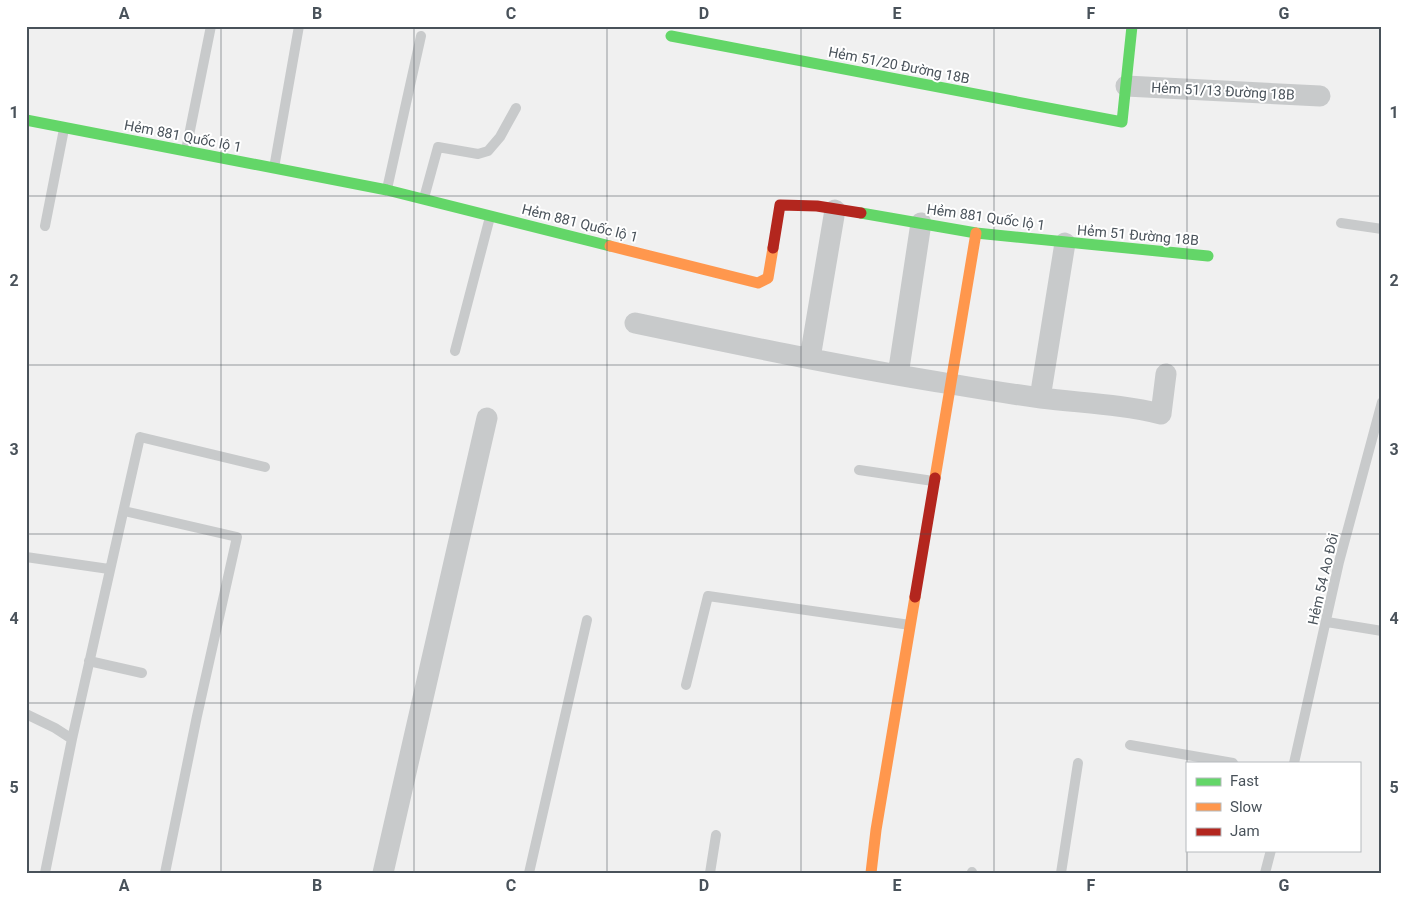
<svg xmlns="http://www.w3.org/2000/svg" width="1408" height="899" font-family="Roboto,sans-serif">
<rect width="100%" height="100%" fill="#f0f0f0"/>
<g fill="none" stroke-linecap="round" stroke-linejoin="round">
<!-- lane -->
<path stroke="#c8cacb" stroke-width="10" d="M186 150 211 26
M274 168 299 26
M387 189 421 36
M424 198 438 147 478 154 488 151 500 137 516 108
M1341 223 1382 229
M45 226 64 129
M455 351 490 217
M859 470 933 481
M124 511 237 537 197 716 165 873
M26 557 109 569
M1327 622 1382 631
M89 661 142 673
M686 685 708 596 910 625
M26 714 55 728 72 739 45 873
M72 739 140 437 265 467
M1130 745 1233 763
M1294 763 1339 562 1382 402
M529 873 587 620
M710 873 716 835
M972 873V872
M1061 873 1078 763
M1265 873 1271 850"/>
<!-- street -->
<path stroke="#c8cacb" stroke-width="21" d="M1126 86 1320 96
M635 323C740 345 845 367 951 384 980 389 1011 394 1041 398 1081 403 1121 404 1161 414L1166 374
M810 358 835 210
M898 375 921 223
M1040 398 1065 243
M383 873 487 418"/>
<!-- fast -->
<path stroke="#63d668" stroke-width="11" d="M671 36 1122 122 1132 26
M26 120 387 190 610 246
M861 213 976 233 1208 256"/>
<!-- slow -->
<path stroke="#ff974d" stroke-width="11" d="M610 246 758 283 768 278 773 248
M935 478 976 233
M871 873 876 830 915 597"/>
<!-- jam -->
<path stroke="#b3261e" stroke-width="11" d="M773 248 780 205 817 206 861 213
M915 597 935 478"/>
</g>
<!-- grid -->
<path fill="none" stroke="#49525a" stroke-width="1" stroke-opacity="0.55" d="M221 26V873M414 26V873M607 26V873M801 26V873M994 26V873M1187 26V763M26 196H1382M26 365H1382M26 534H1382M26 703H1382M1187 850V873"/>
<g text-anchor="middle" stroke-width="4" stroke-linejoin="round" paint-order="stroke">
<!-- street labels -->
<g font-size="14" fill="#49525a" stroke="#fff">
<text transform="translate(899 65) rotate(11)" y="5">Hẻm 51/20 Đường 18B</text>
<text transform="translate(1223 91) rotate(3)" y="5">Hẻm 51/13 Đường 18B</text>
<text transform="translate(183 136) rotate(11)" y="5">Hẻm 881 Quốc lộ 1</text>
<text transform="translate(986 217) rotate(8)" y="5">Hẻm 881 Quốc lộ 1</text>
<text transform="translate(580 223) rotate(14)" y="5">Hẻm 881 Quốc lộ 1</text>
<text transform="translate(1138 235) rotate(5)" y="5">Hẻm 51 Đường 18B</text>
<text transform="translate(1323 579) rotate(-77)" y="5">Hẻm 54 Ao Đôi</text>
</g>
</g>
<!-- border -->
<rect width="1408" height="899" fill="none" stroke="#ffffff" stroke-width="55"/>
<!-- legend -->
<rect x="1186" y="762" width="175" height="90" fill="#ffffff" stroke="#b6babd"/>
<rect x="1196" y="778" width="25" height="8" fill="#63d668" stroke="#b6babd"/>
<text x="1230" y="786" font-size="15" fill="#49525a">Fast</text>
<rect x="1196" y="803" width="25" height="8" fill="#ff974d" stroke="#b6babd"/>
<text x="1230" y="812" font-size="15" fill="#49525a">Slow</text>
<rect x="1196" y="828" width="25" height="8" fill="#b3261e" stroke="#b6babd"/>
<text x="1230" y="836" font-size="15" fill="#49525a">Jam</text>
<rect x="28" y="28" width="1352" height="844" fill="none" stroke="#49525a" stroke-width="2"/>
<g font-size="16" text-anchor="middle" font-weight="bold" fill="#49525a">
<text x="124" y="19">A</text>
<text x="317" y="19">B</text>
<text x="511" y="19">C</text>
<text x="704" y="19">D</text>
<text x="897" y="19">E</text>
<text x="1091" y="19">F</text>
<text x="1284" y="19">G</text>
<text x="14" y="118">1</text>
<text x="1394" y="118">1</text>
<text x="14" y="286">2</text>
<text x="1394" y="286">2</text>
<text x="14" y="455">3</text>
<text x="1394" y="455">3</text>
<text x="14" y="624">4</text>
<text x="1394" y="624">4</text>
<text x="14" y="793">5</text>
<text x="1394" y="793">5</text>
<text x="124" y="891">A</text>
<text x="317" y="891">B</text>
<text x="511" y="891">C</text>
<text x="704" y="891">D</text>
<text x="897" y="891">E</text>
<text x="1091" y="891">F</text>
<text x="1284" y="891">G</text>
</g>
</svg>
